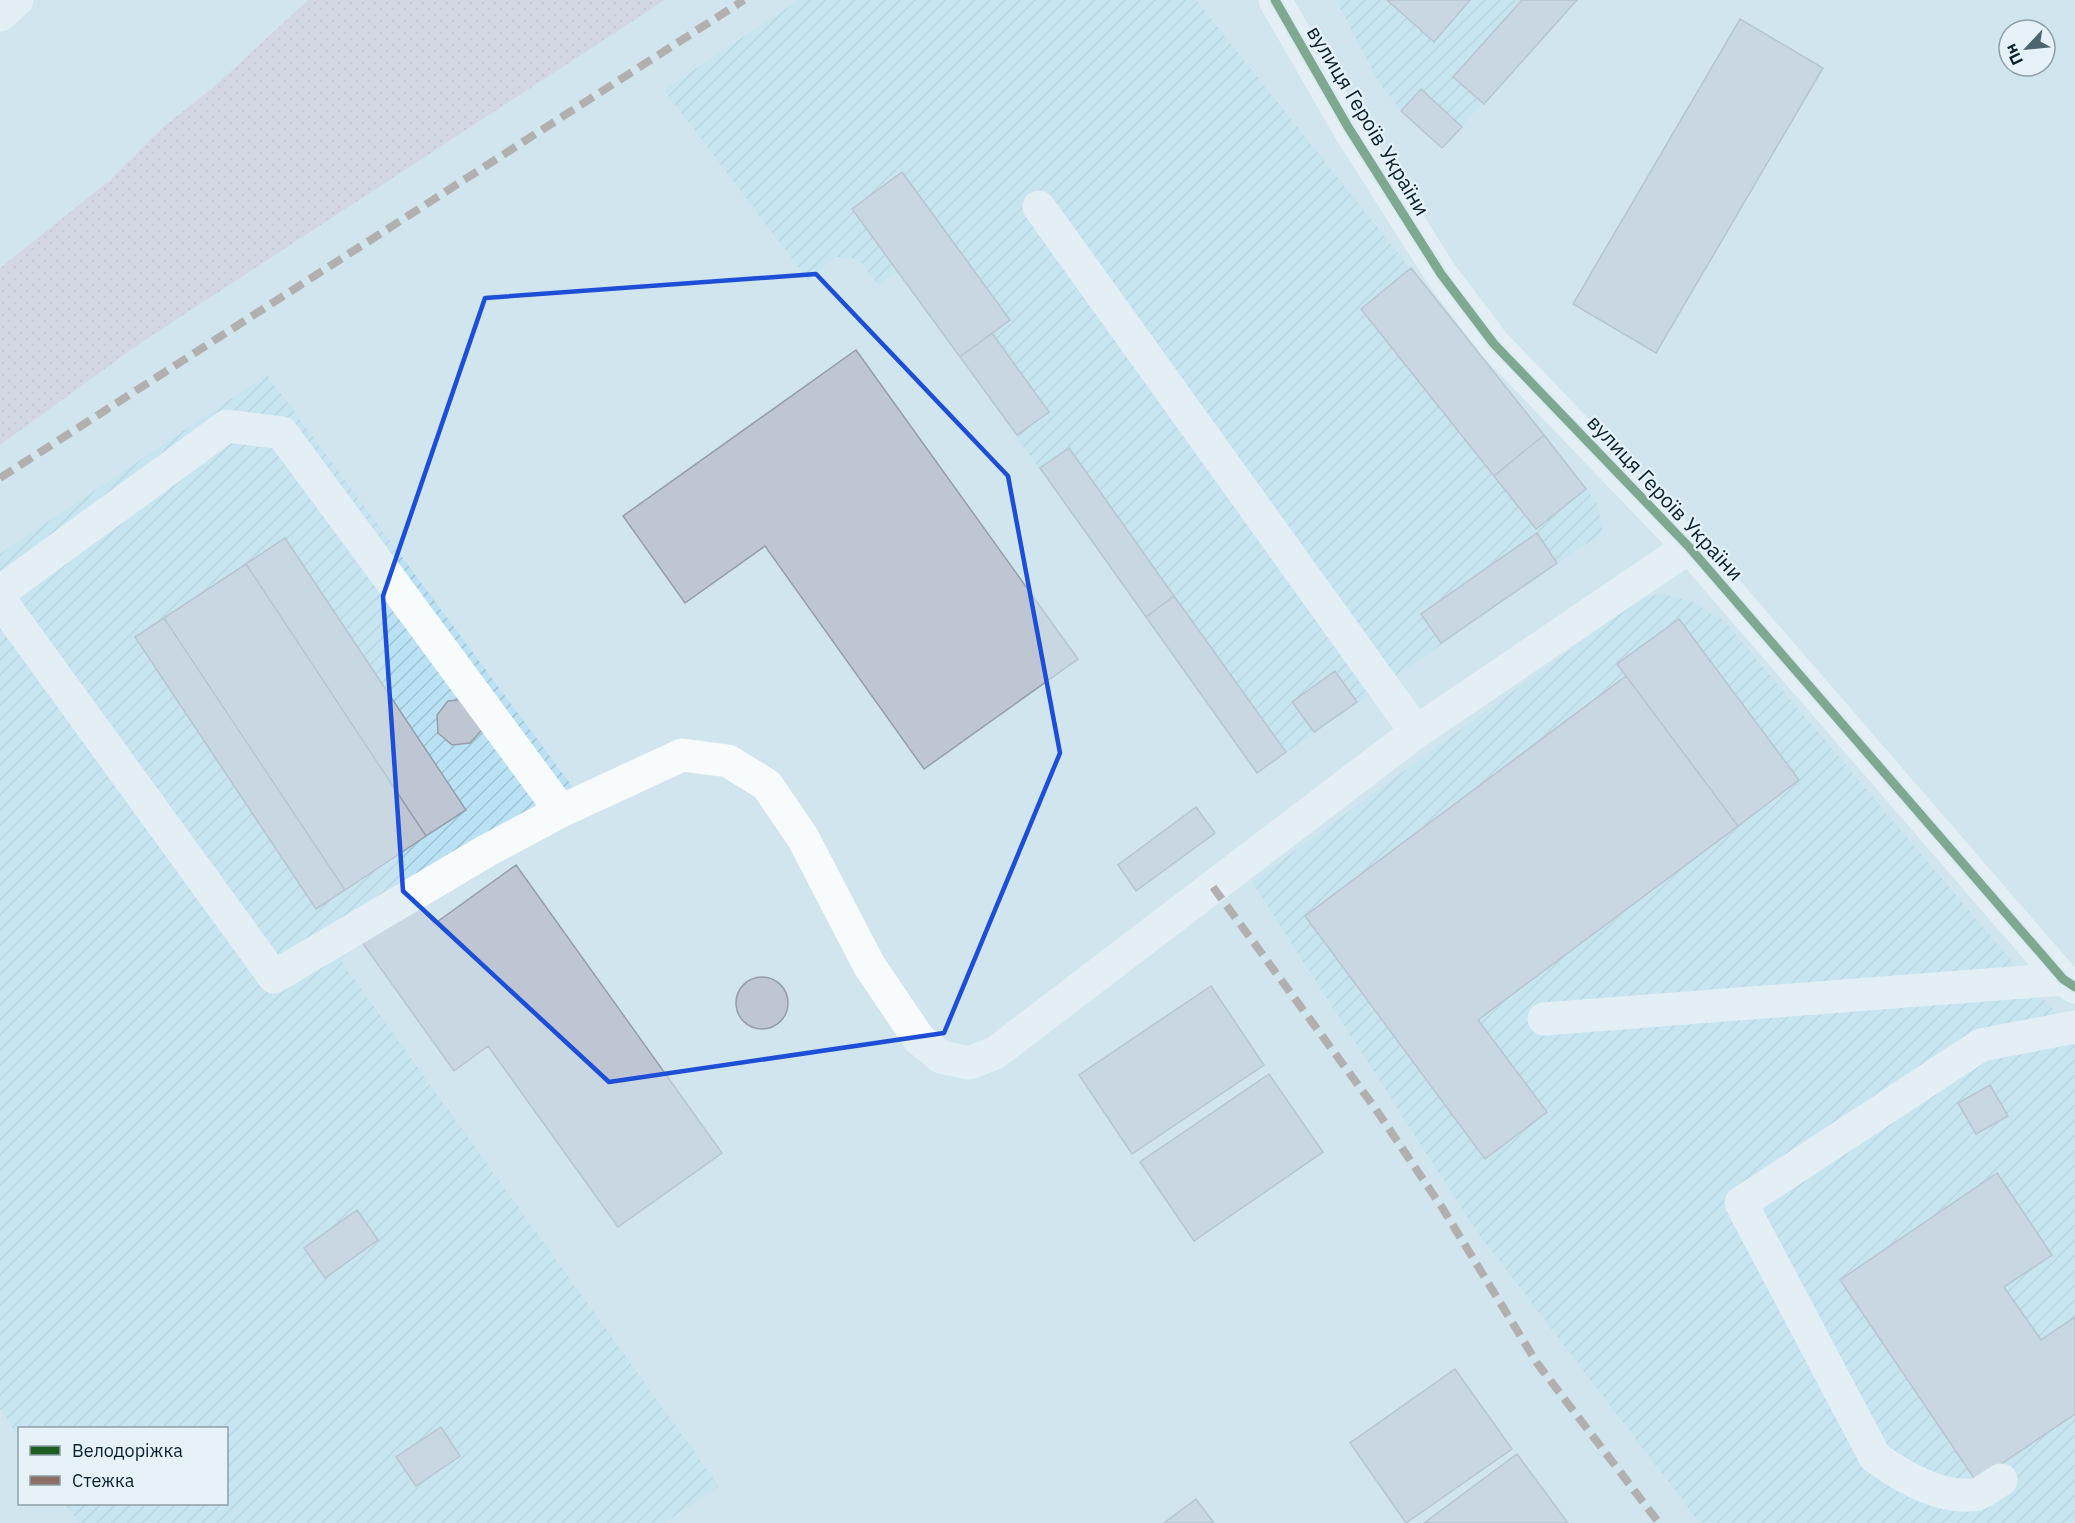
<svg xmlns="http://www.w3.org/2000/svg" width="2075" height="1523" font-family="'IBM Plex Sans',sans-serif">
<defs>
<pattern id="industrial-furrows" width="10" height="10" patternUnits="userSpaceOnUse" patternTransform="scale(1.5)"><rect width="10" height="10" fill="#bbe2f4"/><path d="M-1 1l2-2M0 10L10 0M9 11l2-2" fill="none" stroke="#9fc2d1"/></pattern>
<pattern id="grass-dots" width="8" height="8" patternUnits="userSpaceOnUse" patternTransform="scale(1.5)"><rect width="8" height="8" fill="#d5c6d6"/><path d="M2 2h.1M6 6h.1" fill="none" stroke="#b5aab8" stroke-width="1.8" stroke-linecap="round"/></pattern>
</defs>
<rect width="100%" height="100%" fill="#d1e5ee"/>
<!-- industrial -->
<path fill="url(#industrial-furrows)" d="M799 0H1196L1586 489 1597 503 1603 532 1257 773 898 271 878 285 858 259 836 257 808 280 664 90Z
M1336 0H1577L1442 148 1401 111 1378 81Z
M267 375 592 813 415 898 359 938 341 961 719 1486 664 1523H79L65 1504H226V1428H20L19 1437 0 1409V554Z
M1663 594 1693 602 1724 621 2075 1036V1523H1700L1475 1229 1252 882 1641 598Z"/>
<!-- grass -->
<path fill="url(#grass-dots)" d="M308 0H665L142 342 0 445V268L109 181 162 128 216 85Z"/>
<!-- building -->
<path fill="#bec6d4" stroke="#959daa" stroke-width="1.5" d="M1387 0H1470L1434 42Z
M1522 0H1577L1484 104 1453 77Z
M1740 19 1823 68 1656 353 1573 304Z
M1421 89 1462 127 1442 148 1401 111Z
M902 172 1010 320 960 357 852 209Z
M1411 268 1544 435 1494 476 1361 309Z
M992 333 1049 412 1017 435 960 357Z
M856 350 1078 659 924 769 765 546 685 603 623 516Z
M1544 435 1586 489 1536 529 1494 476Z
M1069 448 1174 596 1146 617 1040 468Z
M1537 533 1557 563 1441 643 1421 614Z
M285 538 466 810 426 836 246 564Z
M246 564 426 836 345 890 164 618Z
M1174 596 1286 752 1257 773 1146 617Z
M164 618 345 890 316 909 135 637Z
M1679 619 1799 780 1738 826 1617 664Z
M1335 671 1357 702 1314 732 1292 702Z
M1626 676 1738 826 1478 1020 1547 1112 1485 1159 1305 916Z
M466 699 482 730 470 743 452 745 438 733 437 715 448 701Z
M1196 807 1215 833 1136 891 1118 865Z
M516 865 722 1153 618 1227 488 1046 454 1071 359 938 415 898 434 924Z
M736 1003a26 26 0 1 1 52 0a26 26 0 1 1-52 0Z
M1211 986 1264 1065 1132 1154 1079 1075Z
M1269 1074 1323 1152 1194 1241 1140 1162Z
M1990 1085 2008 1116 1976 1134 1958 1103Z
M1997 1173 2052 1255 2004 1287 2041 1340 2075 1317V1414L1976 1481 1840 1280Z
M357 1210 378 1240 325 1278 304 1248Z
M1455 1369 1512 1449 1406 1523 1350 1443Z
M441 1427 460 1456 416 1486 396 1457Z
M1517 1454 1568 1523H1424Z
M1196 1499 1214 1523H1164Z"/>
<g fill="none" stroke-linecap="round" stroke-linejoin="round">
<!-- minor -->
<path stroke="#f8fbfc" stroke-width="33" d="M1275 0 1348 127 1441 274 1494 344 1689 547 2063 979 2075 987
M0 15 17 0
M1039 207 1416 732
M0 592 227 426 282 433 561 811
M0 600 274 977 486 851 561 811 682 755 728 761 767 785 803 838 869 965 919 1039 941 1057 969 1063 995 1053 1416 732 1689 547
M1544 1019 2063 979
M2001 1480C1993 1484 1981 1495 1972 1495 1939 1498 1901 1476 1875 1457L1741 1203 1981 1045 2075 1027"/>
<!-- quiet -->
<path stroke="#8d6e63" stroke-width="8" stroke-dasharray="15 8" stroke-linecap="butt" d="M0 478 744 0
M1213 887 1375 1108 1443 1209 1537 1363 1659 1523"/>
<!-- cycleway casing -->
<g stroke="#e6f2f8" stroke-width="13">
<path id="cycleway" d="M1275 0 1348 127 1441 274 1494 344 1689 547 2063 979 2075 987"/>
</g>
<!-- cycleway -->
<use href="#cycleway" stroke="#1b5e20" stroke-width="9"/>
</g>
<!-- marked area -->
<path d="M0 0H2075V1523H0ZM816 274 1008 476 1060 753 944 1033 609 1082 403 891 383 596 485 298Z" fill="#d1e5ee" fill-opacity=".55" fill-rule="evenodd"/>
<path fill="none" stroke="#1d4ed8" stroke-width="4.5" stroke-linejoin="round" d="M816 274 1008 476 1060 753 944 1033 609 1082 403 891 383 596 485 298Z"/>
<g text-anchor="middle" stroke-width="4.5" stroke-linejoin="round" paint-order="stroke">
<!-- street labels -->
<g font-size="21" fill="#07202b" stroke="#e6f2f8">
<text transform="translate(1368 121) rotate(59)" y="7">вулиця Героїв України</text>
<text transform="translate(1665 498) rotate(47)" y="7">вулиця Героїв України</text>
</g>
</g>
<!-- legend -->
<rect x="18" y="1427" width="210" height="78" fill="#e6f2f8" stroke="#8d9ea6" stroke-width="1.5"/>
<rect x="30" y="1446" width="30" height="9" fill="#1b5e20" stroke="#8d9ea6" stroke-width="1.5"/>
<text x="72" y="1457" font-size="18" fill="#07202b">Велодоріжка</text>
<rect x="30" y="1476" width="30" height="9" fill="#8d6e63" stroke="#8d9ea6" stroke-width="1.5"/>
<text x="72" y="1487" font-size="18" fill="#07202b">Стежка</text>
<!-- north arrow -->
<g transform="translate(2027 48) rotate(244)"><circle r="28" fill="#e6f2f8" stroke="#8d9ea6" stroke-width="1.5"/>
<path d="M0-4.5L10 22L0 15L-10 22Z" fill="#4e656f"/>
<text y="-9" font-size="16" font-weight="bold" text-anchor="middle" fill="#07202b">Пн</text>
</g>
</svg>
